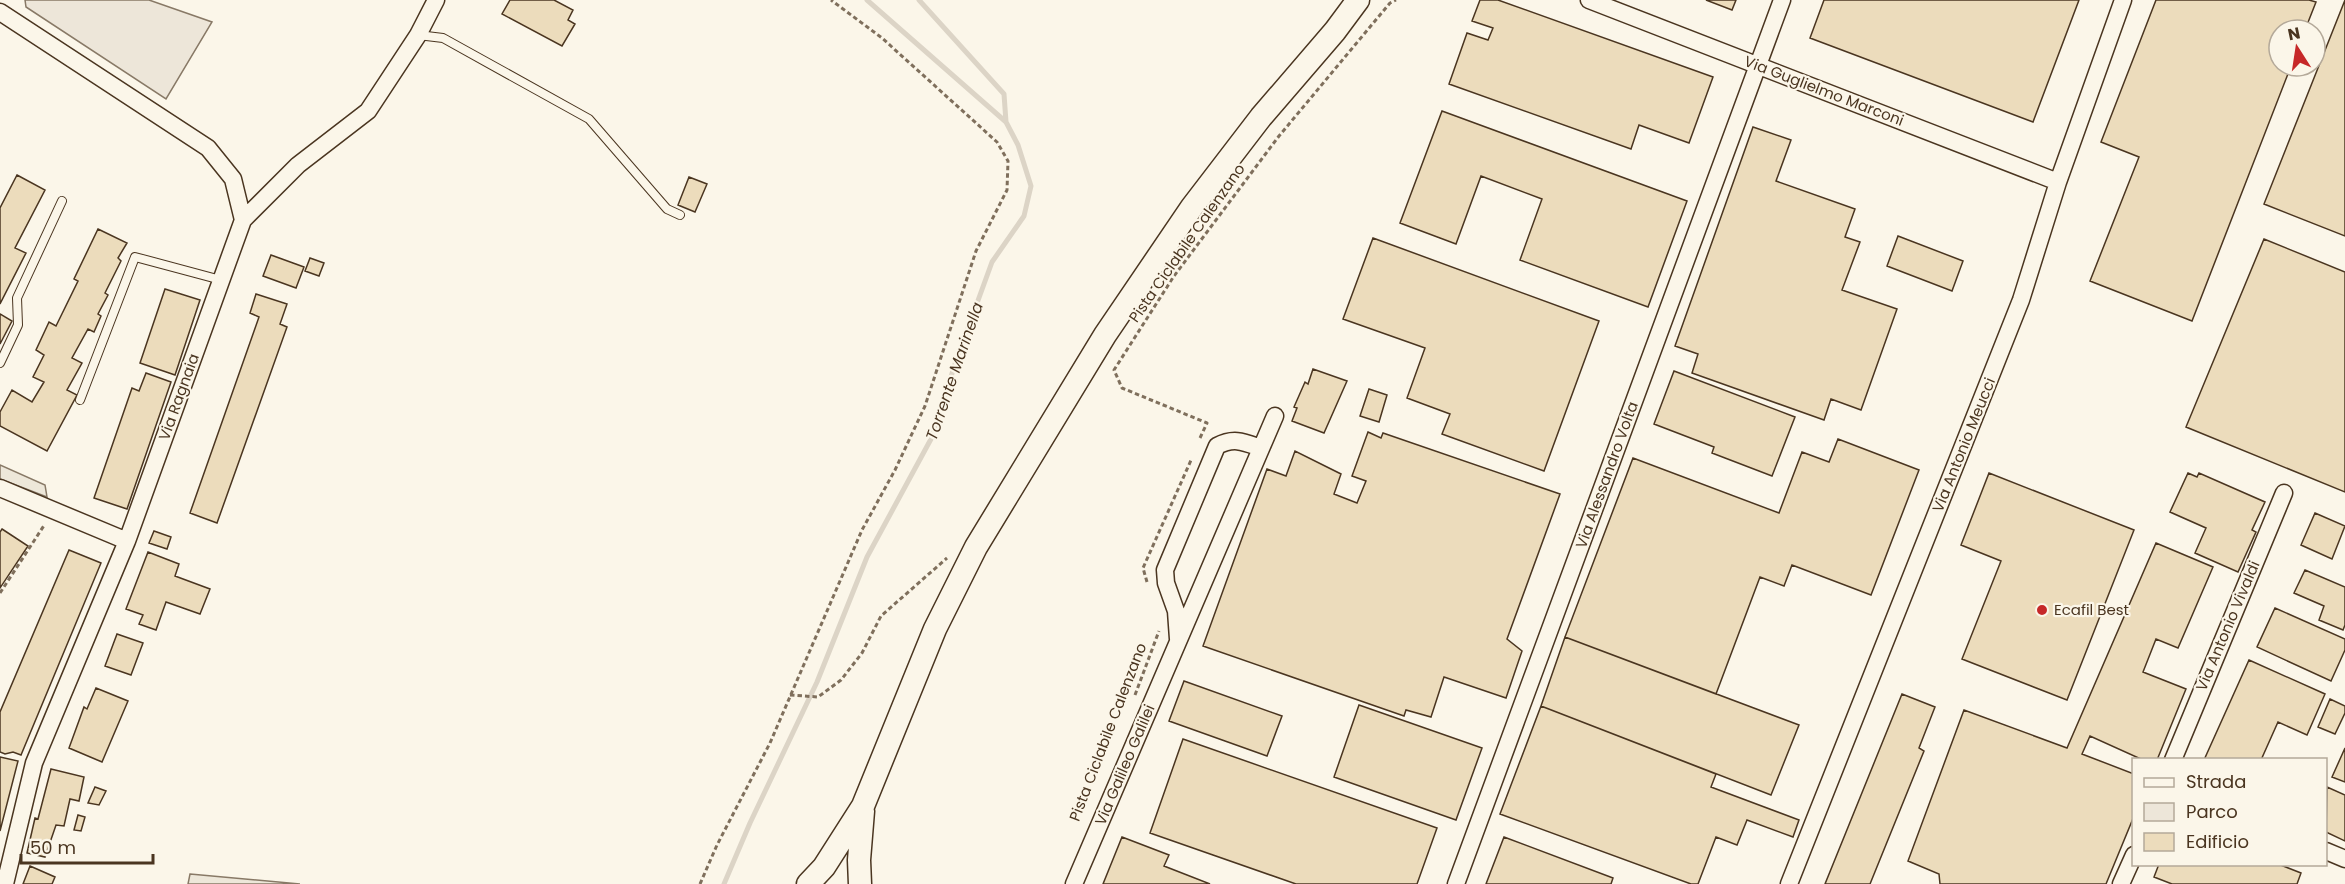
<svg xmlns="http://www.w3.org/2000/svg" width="2345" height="884" font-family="Poppins,sans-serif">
<rect width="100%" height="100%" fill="#fbf6e9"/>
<!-- green -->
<path fill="#ede6d9" stroke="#887966" stroke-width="1.5" d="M25 0H149L212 22 166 99 26 7Z"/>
<!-- parking -->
<path fill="#ede7d9" stroke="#887966" stroke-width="1.5" d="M0 465 45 485 47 497 0 479Z
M190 874 300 884H188Z"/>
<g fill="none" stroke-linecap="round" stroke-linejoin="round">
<!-- stream -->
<path stroke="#dcd4c6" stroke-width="5" d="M919 0 1004 94 1006 122
M724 884 750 823 817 682 867 557 931 439 956 361 992 262 1024 216 1031 186 1018 145 1006 122 867 0"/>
</g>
<!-- building -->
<path fill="#ecdcbc" stroke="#4a3520" stroke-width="1.5" d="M510 0H554L573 10 568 20 575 24 562 46 502 14Z
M1480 0H1498L1713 77 1689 143 1639 125 1631 149 1449 84 1467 33 1488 40 1493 28 1472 21Z
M1706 0H1736L1732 10Z
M1824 0H2079L2033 122 1810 38Z
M2156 0H2309L2316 2 2305 30H2279V66H2291L2192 321 2090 281 2139 157 2101 142Z
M2345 0V236L2264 204Z
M1442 111 1687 201 1648 307 1520 260 1542 199 1481 176 1456 244 1400 223Z
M1753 127 1791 140 1776 181 1855 209 1845 237 1860 242 1842 290 1897 309 1861 410 1831 399 1824 420 1692 373 1698 354 1675 346Z
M17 175 45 190 15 248 26 253 0 304V208Z
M689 177 707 184 695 212 678 205Z
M98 229 127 243 118 258 121 261 105 293 108 295 98 314 101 316 94 332 88 329 72 358 82 363 67 390 77 395 47 451 0 426V412L12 390 32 402 44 382 33 377 44 355 36 350 49 322 56 326 78 281 74 279Z
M1898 236 1963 261 1952 291 1887 266Z
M1373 238 1599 321 1544 471 1442 434 1450 414 1407 398 1425 348 1343 319Z
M2264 239 2345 272V492L2186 427Z
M271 255 304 267 296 288 263 276Z
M310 258 324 263 319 276 305 271Z
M165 289 200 300 175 375 140 363Z
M256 294 287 304 280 324 287 327 217 523 190 513 259 317 250 313Z
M0 314 12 321 0 344Z
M1313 369 1347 381 1324 433 1292 421 1297 408 1294 407 1305 382 1308 384Z
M1674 371 1795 417 1772 476 1712 453 1714 447 1654 424Z
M146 373 171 382 127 509 94 498 132 388 139 391Z
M1369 389 1387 395 1379 422 1360 416Z
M1368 432 1381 438 1383 433 1560 494 1507 639 1522 651 1506 698 1444 677 1431 717 1406 710 1404 716 1203 646 1267 469 1286 476 1295 451 1341 474 1334 494 1357 503 1366 481 1352 476Z
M1838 439 1919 470 1871 595 1792 565 1784 586 1760 577 1716 694 1565 637 1633 458 1779 513 1802 452 1829 462Z
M1989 473 2134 530 2067 700 1962 659 2001 561 1961 545Z
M2188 473 2197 477 2199 473 2265 502 2252 530 2256 532 2238 572 2195 553 2206 528 2170 512Z
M2315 513 2345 526 2332 559 2301 545Z
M2 529 28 546 0 588V532Z
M154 531 171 537 167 549 149 543Z
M2156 543 2213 567 2178 648 2156 639 2143 672 2186 689 2157 760H2143L2090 736 2082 754 2134 774V816L2106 884H1940L1939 874 1908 861 1964 710 2067 748Z
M69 550 101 563 21 755 13 752 5 754 0 752V712Z
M148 552 179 564 175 576 210 589 200 614 166 602 156 630 139 624 143 615 126 609Z
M2305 570 2345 587V625L2343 630 2319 620 2324 606 2294 593Z
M2275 608 2345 639V650L2331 681 2257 647Z
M117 634 143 643 131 675 105 666Z
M1565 637 1799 725 1771 795 1541 706Z
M2249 660 2325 694 2307 735 2278 722 2261 760H2204Z
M1184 681 1282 716 1267 756 1169 721Z
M96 688 128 701 102 762 69 748 84 707 87 709Z
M1902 694 1935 707 1919 748 1924 751 1870 884H1825Z
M2330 699 2345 706V713L2335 734 2318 727Z
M1359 705 1482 748 1456 820 1334 777Z
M1541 706 1716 774 1711 787 1799 820 1793 837 1747 820 1737 845 1716 837 1698 884H1691L1500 814Z
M1183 739 1437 828 1417 884H1296L1150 833Z
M2345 748V782L2332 777Z
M0 757 18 761 0 831Z
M51 769 84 777 79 801 70 799 64 826 56 825 45 857 27 853 35 818 38 819Z
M95 787 106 791 99 805 88 803Z
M2327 787 2345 795V841L2326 832Z
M78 815 85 817 81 831 74 830Z
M1122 837 1169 855 1164 866 1210 884H1103Z
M1504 837 1613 878 1611 884H1486Z
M2159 864H2278L2301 873 2297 884H2172L2154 877Z
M30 866 55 877 52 884H23Z"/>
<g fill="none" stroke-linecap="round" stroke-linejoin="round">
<!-- lane casing -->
<g stroke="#4a3520" stroke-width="10">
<path id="lane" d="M418 35 443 38 589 119 667 209 680 215
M0 363 18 325 17 298 62 201
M80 400 135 257 221 280"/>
</g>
<!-- street casing -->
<g stroke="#4a3520" stroke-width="19">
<path id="street" d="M1589 0 2058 182
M0 12 208 148 233 179 243 220 127 541 34 763 5 884
M243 220 298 165 368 111 418 35 436 0
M0 488 127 541
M1178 639 1176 611 1166 583 1165 570 1217 446C1234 437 1244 442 1261 448
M2173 760 2284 493
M2326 851 2345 859
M1074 884 1275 416
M1456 884 1782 0
M1789 884 2021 300 2058 182 2123 0
M2121 884 2134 855"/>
</g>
<!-- secondary casing -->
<g stroke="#4a3520" stroke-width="25">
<path id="secondary" d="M808 884 824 867 863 806 935 629 976 547 1105 335 1192 207 1261 117 1335 31 1358 0
M860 884 859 860 863 811"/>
</g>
<!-- path -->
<path stroke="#7f6f5c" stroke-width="3" stroke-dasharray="4.5 3" stroke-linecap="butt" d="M1200 438 1207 423 1122 388 1114 370 1174 276 1279 136 1390 3 1396 0
M1147 582 1143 568 1192 458
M0 593 45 524
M790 695 818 697 841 680 862 653 881 616 947 558
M1135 695 1159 631
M700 884 717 845 770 743 862 530 895 470 925 406 976 251 1007 190 1008 161 997 142 882 38 831 0"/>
<!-- lane -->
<use href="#lane" stroke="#fbf6e9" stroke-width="8"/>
<!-- street -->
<use href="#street" stroke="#fbf6e9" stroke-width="16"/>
<!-- secondary -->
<use href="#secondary" stroke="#fbf6e9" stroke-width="22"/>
</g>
<!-- markers -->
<circle fill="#c62828" stroke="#fbf6e9" stroke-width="2" cx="2042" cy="610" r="6"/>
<g text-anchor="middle" stroke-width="4.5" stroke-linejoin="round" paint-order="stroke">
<!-- street labels -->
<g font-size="15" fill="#4a3520" stroke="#fbf6e9">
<text transform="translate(1824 91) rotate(21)" y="5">Via Guglielmo Marconi</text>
<text transform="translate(1187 243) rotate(-55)" y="5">Pista Ciclabile Calenzano</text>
<text transform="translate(179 397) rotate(-70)" y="5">Via Ragnaia</text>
<text transform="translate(1964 445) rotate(-68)" y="5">Via Antonio Meucci</text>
<text transform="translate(1607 475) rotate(-70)" y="5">Via Alessandro Volta</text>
<text transform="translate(2228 626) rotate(-67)" y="5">Via Antonio Vivaldi</text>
<text transform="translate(1108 732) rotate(-69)" y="5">Pista Ciclabile Calenzano</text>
<text transform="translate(1125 765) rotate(-67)" y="5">Via Galileo Galilei</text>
</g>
<!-- poi labels -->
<g font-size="15" fill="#4a3520" stroke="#fbf6e9" text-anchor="start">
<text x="2054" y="615">Ecafil Best</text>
</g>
<!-- water labels -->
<g font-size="16" font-style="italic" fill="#4a3520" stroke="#fbf6e9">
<text transform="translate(954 371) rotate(-71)" y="6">Torrente Marinella</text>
</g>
</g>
<!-- legend -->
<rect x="2132" y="758" width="195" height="108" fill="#fbf6e9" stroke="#b4a999" stroke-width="1.5"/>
<rect x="2144" y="778" width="30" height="9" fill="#fbf6e9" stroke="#b4a999" stroke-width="1.5"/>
<text x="2186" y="788" font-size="18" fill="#4a3520">Strada</text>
<rect x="2144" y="803" width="30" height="18" fill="#ede6d9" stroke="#b4a999" stroke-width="1.5"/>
<text x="2186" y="818" font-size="18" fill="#4a3520">Parco</text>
<rect x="2144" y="833" width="30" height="18" fill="#ecdcbc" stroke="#b4a999" stroke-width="1.5"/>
<text x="2186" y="848" font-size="18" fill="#4a3520">Edificio</text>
<!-- north arrow -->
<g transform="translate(2297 48) rotate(348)"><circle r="28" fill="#fbf6e9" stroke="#b4a999" stroke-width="1.5"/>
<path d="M0-4.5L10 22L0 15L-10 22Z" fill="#c62828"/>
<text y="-9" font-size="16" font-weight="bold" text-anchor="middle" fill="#4a3520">N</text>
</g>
<!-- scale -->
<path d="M21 854v9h132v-9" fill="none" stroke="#4a3520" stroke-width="3"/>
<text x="30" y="854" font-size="18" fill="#4a3520" stroke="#fbf6e9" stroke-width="4.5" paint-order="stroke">50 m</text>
</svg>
